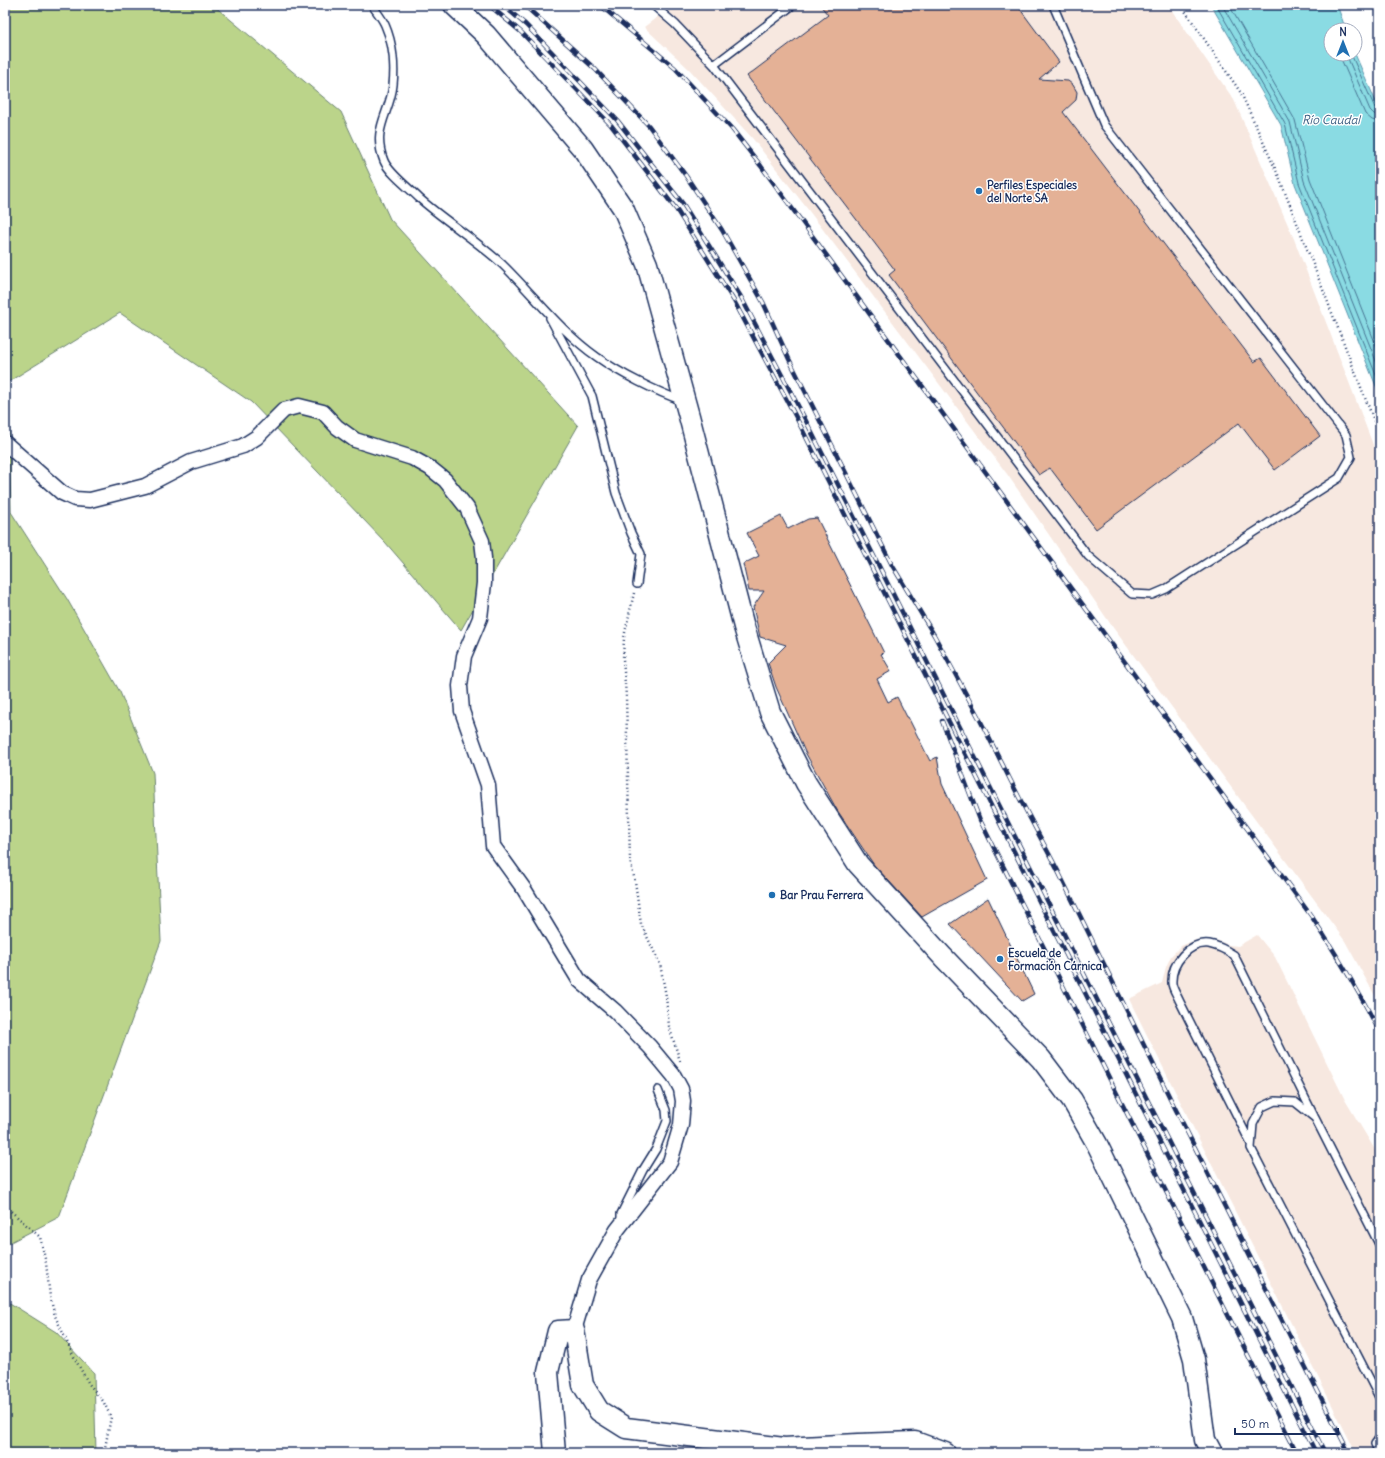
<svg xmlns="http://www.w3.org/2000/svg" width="1385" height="1458" font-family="Delius,sans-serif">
<rect width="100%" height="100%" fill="#fff"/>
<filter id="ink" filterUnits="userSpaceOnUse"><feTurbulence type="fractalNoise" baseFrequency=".025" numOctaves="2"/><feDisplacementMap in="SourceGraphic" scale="8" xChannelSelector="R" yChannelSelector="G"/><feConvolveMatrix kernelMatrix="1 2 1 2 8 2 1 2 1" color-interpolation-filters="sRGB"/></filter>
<g filter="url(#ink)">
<!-- built -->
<path fill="#f7e8e0" d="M673 5H1168L1234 100 1294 239 1380 463V1005L1345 941 1114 629 1007 474 809 211 753 139 689 69 644 27Z
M1257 935 1275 957 1345 1100 1380 1158V1453H1356L1129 999 1162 983 1166 967 1171 956 1181 946 1195 940 1205 939 1219 941 1229 945 1238 946Z"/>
<!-- green -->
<path fill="#bbd48a" stroke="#6b8274" d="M5 5H213L341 112 390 219 578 426 461 630 385 542 251 402 120 313 8 382 11 512 67 599 120 692 153 773 161 941 59 1217 5 1245Z
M5 1300 56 1332 94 1373 96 1453H5Z"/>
<!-- water -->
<path fill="#8adbe3" stroke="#5e96ae" d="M1211 5H1337L1346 30H1331V54H1355L1380 111V396L1295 184 1281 125Z"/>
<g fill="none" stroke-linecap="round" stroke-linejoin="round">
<!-- shore -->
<path stroke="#477493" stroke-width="1" d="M1216 5 1285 124 1299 183 1380 385
M1222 5 1290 122 1304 181 1380 371
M1229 5 1295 120 1310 179 1380 355
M1340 54 1342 61 1365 114 1372 120 1380 122
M1346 54 1370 110 1374 114 1380 116
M1351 54 1375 108 1377 110 1380 111"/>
</g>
<!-- building -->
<path fill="#e4b196" stroke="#1b2f5e" d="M820 5H1017L1059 62 1039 79 1068 81 1073 85 1077 92 1076 100 1063 112 1254 362 1261 358 1320 436 1275 470 1239 423 1096 529 1050 468 1039 475 889 275 895 270 747 76 828 15Z
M781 516 788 529 808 519 817 518 884 653 881 654 891 671 877 679 888 702 897 697 907 717H908L930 761 937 757 942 784 987 880 922 917 874 865 837 810 805 752 776 687 768 663 786 645 760 637 753 607 764 591H749L743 564 759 556 747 533Z
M988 898 1034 994 1022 1001 950 924Z"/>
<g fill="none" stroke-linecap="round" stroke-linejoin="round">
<!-- lane casing -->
<g stroke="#1b2f5e" stroke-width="10">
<path id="lane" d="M372 5C376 11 382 18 385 25 393 43 395 66 393 85 390 114 371 129 384 161 389 173 409 188 419 198 445 221 476 240 502 264 534 295 560 331 597 357 621 374 655 391 683 401
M653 5 675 24 714 65 1088 556 1132 594 1152 595 1166 589 1339 478 1351 457 1346 435 1104 125 1053 5
M714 65 793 5
M550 318 592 396 616 493 631 533 641 554 637 584
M1251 1144 1179 1000C1177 995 1172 988 1172 983 1171 963 1189 942 1209 944 1219 946 1226 950 1234 955L1314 1116
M621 1221V1214L643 1170 656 1149 667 1121 666 1110 658 1090
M1380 1246 1315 1118 1295 1102 1275 1101 1262 1107 1253 1124 1251 1148 1380 1399
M1379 1453 1375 1444 1380 1437"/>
</g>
<!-- street casing -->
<g stroke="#1b2f5e" stroke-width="17">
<path id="street" d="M5 443 62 493 75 499 90 500 145 486 191 462 243 446 257 437 284 410 299 406 323 412 337 427 355 440 412 458 430 468 445 480 467 508 482 541 484 558V583L480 618 464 656 460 686 462 711 488 785 493 846 524 889 579 980 615 1011 650 1047 674 1076 681 1089 683 1101 681 1125 670 1162 617 1230 589 1280 574 1330"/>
</g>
<!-- secondary casing -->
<g stroke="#1b2f5e" stroke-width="23">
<path id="secondary" d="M454 5 486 35 583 149 623 208 647 264 689 416 744 627 770 712 806 783 858 864 943 957 1041 1059 1072 1100 1097 1144 1182 1318 1194 1359 1205 1440 1212 1453
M555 1453 548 1372 558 1331 574 1330 583 1385 599 1411 626 1428 784 1448 858 1444 915 1442 945 1453"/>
</g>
<!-- path -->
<path stroke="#1b2f5e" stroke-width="2.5" stroke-dasharray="1 3" stroke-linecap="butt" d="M1181 5 1241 93 1279 177 1380 436
M634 593 624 637 623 659 626 696 630 860 635 881 641 924 660 964 666 996 669 1026 680 1061
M5 1206 40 1237 46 1263 50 1297 55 1316 75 1359 89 1384 103 1401 111 1417 104 1453"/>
<!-- lane -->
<use href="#lane" stroke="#fff" stroke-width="7"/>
<!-- street -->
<use href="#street" stroke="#fff" stroke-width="14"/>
<!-- secondary -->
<use href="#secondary" stroke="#fff" stroke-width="20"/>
<!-- rail casing -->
<g stroke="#1b2f5e" stroke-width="4.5">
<path id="rail" d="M489 5 521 32 611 125 676 209 734 301 798 421 1316 1453
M503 5 526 25 617 120 683 204 741 297 805 419 1325 1453
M524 5 595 69 649 126 686 176 722 230 763 302 789 359 892 565 934 635 979 718 1021 801 1057 869 1170 1098 1349 1453
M600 5 675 68 732 129 761 166 1312 917C1337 955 1360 993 1380 1033
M942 721 980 820 1297 1453"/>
</g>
<!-- rail -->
<use href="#rail" stroke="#fff" stroke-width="3" stroke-dasharray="9" stroke-linecap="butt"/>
</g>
</g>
<!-- markers -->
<g fill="#1f6fb2" stroke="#fff" stroke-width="1.5">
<circle cx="979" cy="191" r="4"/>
<circle cx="772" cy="895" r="4"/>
<circle cx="1000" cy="959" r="4"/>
</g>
<g text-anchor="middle" stroke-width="3" stroke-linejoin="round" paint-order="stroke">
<!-- poi labels -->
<g font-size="11" font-weight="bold" fill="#1b2f5e" stroke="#fff" text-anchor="start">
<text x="987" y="189">Perfiles Especiales<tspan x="987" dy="13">del Norte SA</tspan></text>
<text x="780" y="899">Bar Prau Ferrera</text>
<text x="1008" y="957">Escuela de<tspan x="1008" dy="13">Formación Cárnica</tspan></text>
</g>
<!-- water labels -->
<g font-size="12" font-style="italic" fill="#375a7f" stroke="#fff">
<text x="1331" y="124">Río Caudal</text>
</g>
</g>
<!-- margin -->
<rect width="1385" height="1458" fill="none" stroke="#fff" stroke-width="20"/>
<rect x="10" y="10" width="1365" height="1438" fill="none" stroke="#1b2f5e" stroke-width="1.5" filter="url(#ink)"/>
<!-- north arrow -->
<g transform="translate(1343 42)"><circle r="19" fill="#ffffff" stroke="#a4acbf"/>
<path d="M0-3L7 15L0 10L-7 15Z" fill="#1f6fb2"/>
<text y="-6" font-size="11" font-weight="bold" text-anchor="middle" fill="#1b2f5e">N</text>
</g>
<!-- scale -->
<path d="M1235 1428v6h103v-6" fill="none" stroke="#1b2f5e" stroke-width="2"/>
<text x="1241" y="1428" font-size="12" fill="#1b2f5e" stroke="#ffffff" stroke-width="3" paint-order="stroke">50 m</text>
</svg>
